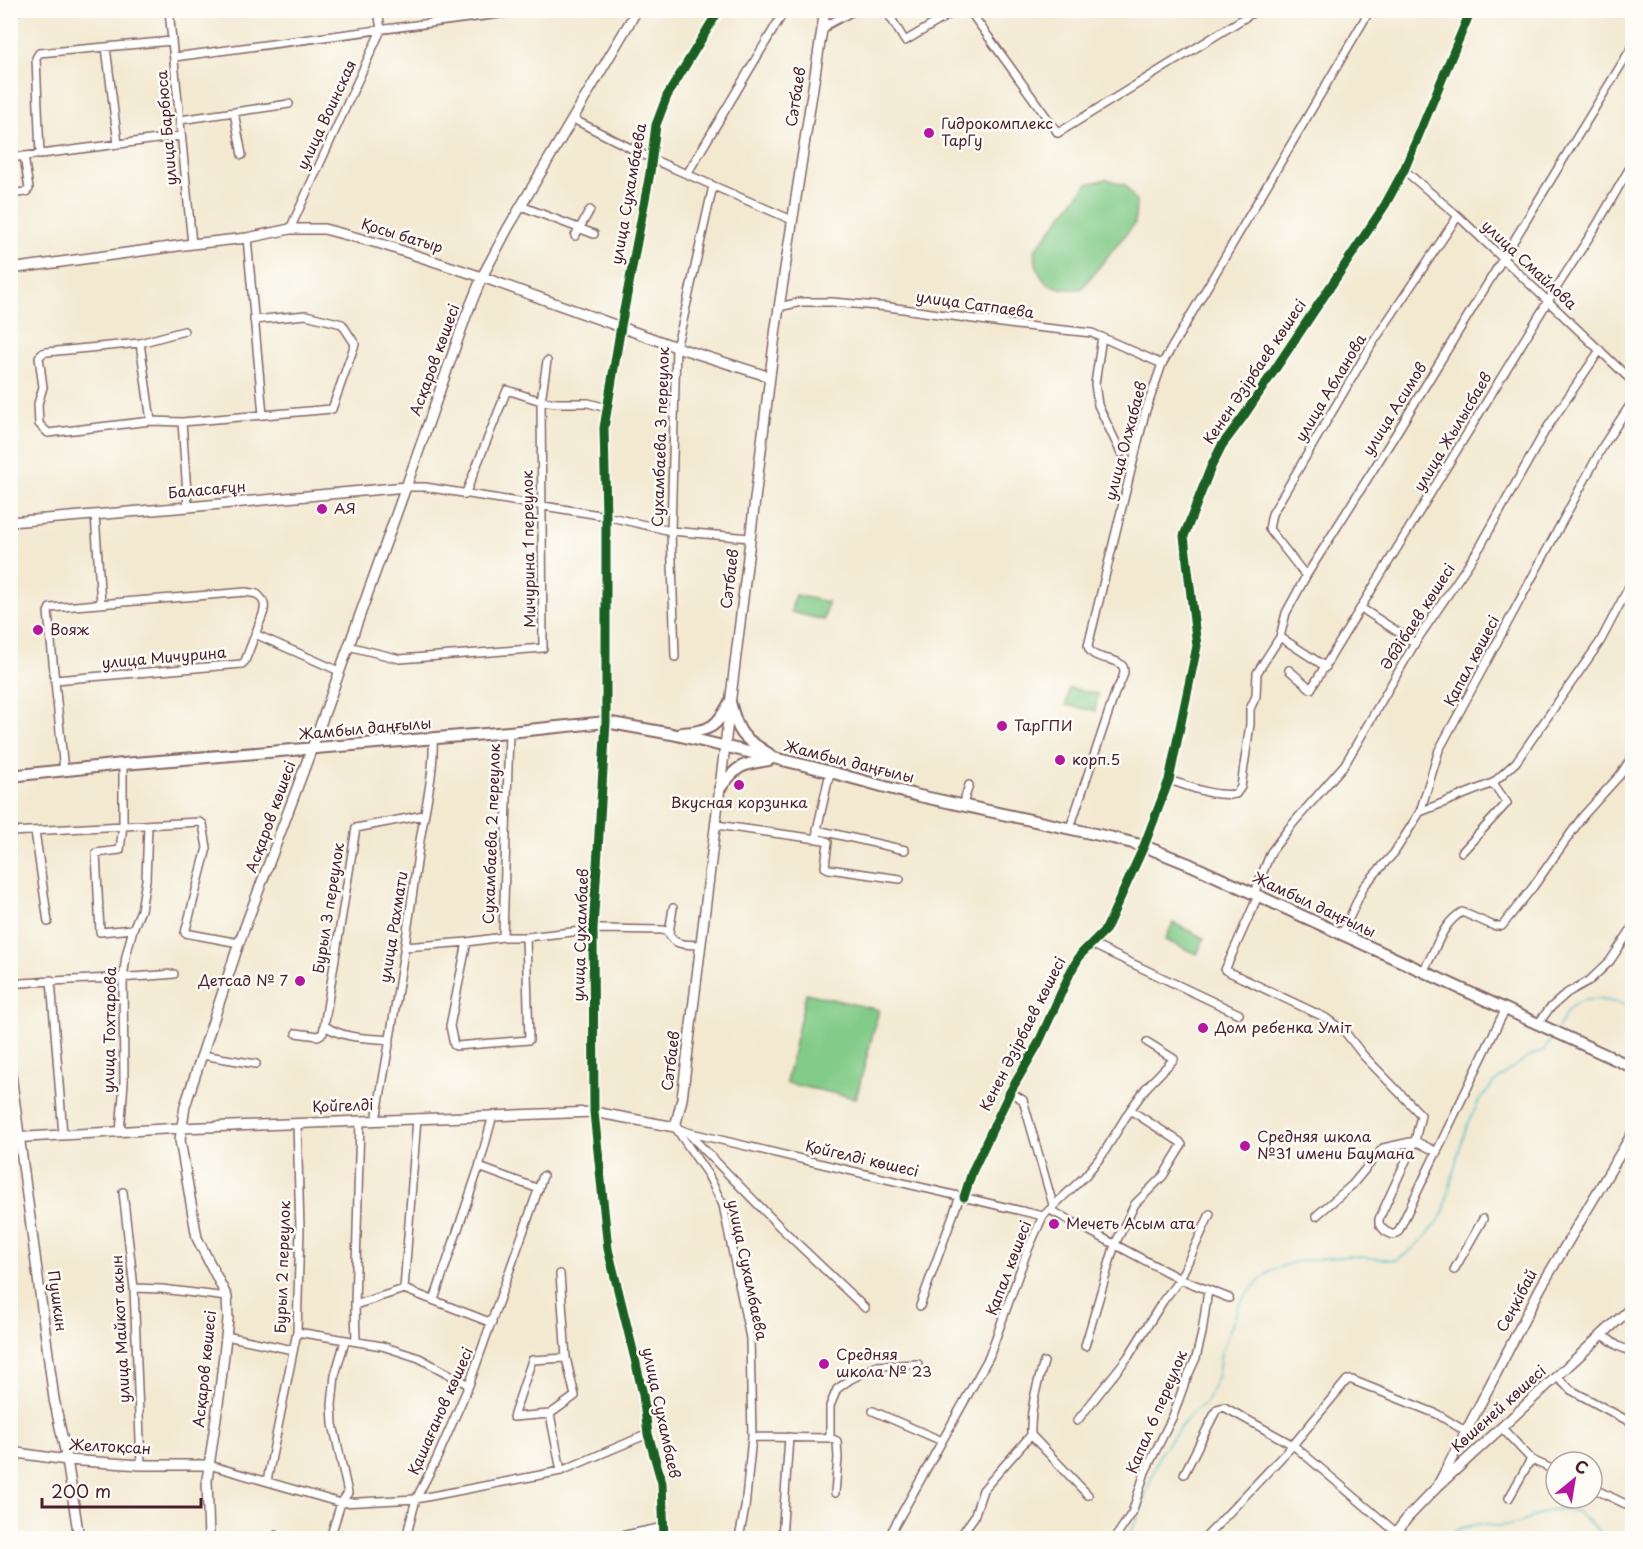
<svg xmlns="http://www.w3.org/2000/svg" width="1643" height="1549" font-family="'Playpen Sans',sans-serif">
<rect width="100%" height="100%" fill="#fdfcf7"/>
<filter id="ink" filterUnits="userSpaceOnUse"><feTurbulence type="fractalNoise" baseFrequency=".0167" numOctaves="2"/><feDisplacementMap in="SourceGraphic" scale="12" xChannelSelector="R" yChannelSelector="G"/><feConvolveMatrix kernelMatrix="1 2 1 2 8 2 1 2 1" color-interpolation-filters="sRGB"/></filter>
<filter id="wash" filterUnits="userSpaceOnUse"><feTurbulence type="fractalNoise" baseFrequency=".008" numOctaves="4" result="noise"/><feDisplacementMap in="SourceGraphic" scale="24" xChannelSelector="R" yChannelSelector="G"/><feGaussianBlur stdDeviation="1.35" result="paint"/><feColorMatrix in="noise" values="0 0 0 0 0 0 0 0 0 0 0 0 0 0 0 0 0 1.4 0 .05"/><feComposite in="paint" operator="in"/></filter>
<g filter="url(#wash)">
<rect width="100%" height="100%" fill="#f3e9d1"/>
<!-- grass -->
<path fill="#82cb88" stroke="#66755a" stroke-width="1.5" d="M1106 179 1125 185 1136 201 1135 223 1081 289C1049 290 1038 285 1034 251L1087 184Z
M795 595 828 602 824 620 791 612Z
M1069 688 1098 694 1095 711 1066 705Z
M1173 923 1204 938 1197 954 1165 940Z
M806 993 879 1010 856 1098 786 1083Z"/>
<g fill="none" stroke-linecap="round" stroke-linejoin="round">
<!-- stream -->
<path stroke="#4fbcc7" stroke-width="1.5" d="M1558 1028C1562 1022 1565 1012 1571 1007 1586 993 1614 1002 1632 1006
M1127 1538 1137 1520 1160 1453 1192 1413 1206 1402 1218 1375 1221 1354 1240 1303 1250 1290 1268 1273 1277 1268 1299 1261 1350 1256 1396 1260 1407 1254 1427 1235 1438 1222 1444 1211 1458 1154 1467 1126 1479 1101 1495 1082 1508 1071 1527 1058 1544 1050 1554 1035
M1444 1538 1461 1528 1479 1524 1499 1526 1517 1524 1550 1510 1564 1509 1576 1511 1607 1538"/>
</g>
</g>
<g filter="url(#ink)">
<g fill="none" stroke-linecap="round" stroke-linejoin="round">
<!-- street casing -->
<g stroke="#856665" stroke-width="10">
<path id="street" d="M169 10 192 244
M886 10 905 41 957 10
M969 10 1058 133 1254 12 1253 10
M10 11 19 10
M823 31 827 25 855 10
M106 47 118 144
M174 57 529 10
M234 112 242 155
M573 119 652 159 792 220
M180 120 289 104
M40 155 36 58 39 53 172 41
M10 158 181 136
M1404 170 1458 216 1632 381
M687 174 785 10
M16 193 26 192 29 189 24 156
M521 206 594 234
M290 229 381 30 378 10
M575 236 590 210
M779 307 801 302H832L889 307 1016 325 1092 333 1162 364
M254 320 306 315 342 324 355 344 332 409 263 415
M1102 337 1095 384 1098 405 1121 453
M140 343 151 421
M182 422 151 421 48 433 39 424 38 404 43 387 39 357 43 353 47 352 140 343 184 331
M406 487H425L606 516 671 531 750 538
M465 495 507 390 541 401 557 403H588L607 408
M188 507 182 422 263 415 247 238
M95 515 101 604
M1306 576 1269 529 1272 514 1372 344 1458 216
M1361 608 1415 643
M255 634 339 671
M1280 637 1326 667
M348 646 400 659 543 648 541 401 547 361
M675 657 671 531 676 347 682 325 713 186
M1289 670 1311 689 1548 301 1595 228 1632 164
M55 680 242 664 245 661 263 614C266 605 264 600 257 594L246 592 50 608 48 612 64 771
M123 764V825L120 850 96 853 100 932 133 929
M830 772 817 830V839L824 840 828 842 825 867 829 869 900 879
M1169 780C1191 787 1213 797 1236 794L1241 787 1250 724V709L1256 696 1257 673 1280 637 1286 613 1306 576 1397 432 1632 47
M963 804 969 785
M1420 812 1493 783 1516 762 1600 642 1632 581
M716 825 817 839
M1070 828 1115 693C1118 687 1124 678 1124 671 1124 655 1091 663 1088 646L1145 413 1162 364 1370 10
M817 830 905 850
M35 831 48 922
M10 832 199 822 203 824 207 848 185 933 239 943
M1462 852 1507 803 1493 783
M1254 894 1271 852 1289 828 1345 764 1415 643 1480 547 1545 431 1600 350
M1258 896 1225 970 1326 1018 1345 1032 1363 1055 1421 1115 1415 1141 1379 1219V1224L1385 1231 1393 1235 1398 1232 1500 1020 1506 1009
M669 933 673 908
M1342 934 1364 886 1394 853 1420 812 1439 750 1603 446 1632 402
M503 937 509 732
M467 942 450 1026 454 1045 456 1046 529 1040 526 937
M1091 944 1239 1014
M405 947 467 942 503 937H526L600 929 663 930 669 933C673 947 689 944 701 945
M1423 971C1437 950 1440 925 1462 912L1494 926H1502L1533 887 1583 816 1620 775 1632 757
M51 980 63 1135
M10 984C65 979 119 979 174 974
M1538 1024 1549 1009 1567 993 1590 980 1610 961 1632 928
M324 1025C342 1039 369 1038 390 1040
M296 1033 318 1036 323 1033 356 828 424 815
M202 1055 256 1064
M1010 1092 1023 1100 1053 1205
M493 1115 479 1167 539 1189
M376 1120C392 1029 407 938 419 847 424 813 435 771 433 738
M675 1127 708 1175 723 1205 750 1338 752 1437 745 1508 739 1538
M675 1127 687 1132 1043 1216
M120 1132 124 1082 123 979 126 956 133 929 141 910 146 880 148 825
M687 1132 780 1227 865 1308
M123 1192 134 1288 141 1465
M964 1197 972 1172 1010 1092 1038 1044 1071 971 1081 954 1106 929 1144 846 1169 780 1197 646 1184 536 1211 467 1222 445 1243 417 1385 205 1404 170 1471 10
M1050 1210 1180 1279 1229 1298
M1316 1216 1352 1185 1383 1148 1415 1141 1437 1152
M1454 1270 1483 1219
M560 1274 566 1358 575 1396 550 1414 561 1471
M134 1288 162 1289 227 1297
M404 1289 417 1118
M434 1300 479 1167
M355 1305 360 1121
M920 1306 960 1196
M297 1332 382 1346 419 1358 469 1385
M1603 1335 1618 1346 1632 1352
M226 1336 293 1350
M356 1341 355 1305 404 1289 492 1323
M1085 1346 1115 1244 1135 1204 1163 1176 1182 1145 1180 1142 1130 1110
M1557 1377 1571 1390 1632 1423
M873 1411 942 1441
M550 1414 513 1417 532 1360 566 1358
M1077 1421 1128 1357 1163 1301 1180 1279 1210 1214
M1501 1427 1532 1460 1556 1471
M1031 1435 1088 1495
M752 1437 830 1438V1406L837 1389 851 1379 877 1366 918 1364
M830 1438 837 1441 838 1458 835 1493
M209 1465 341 1503 416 1499 561 1471 648 1434
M1184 1474 1217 1409 1224 1407 1293 1445 1397 1533
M267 1481 297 1332 300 1229 297 1123
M1592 1488 1632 1507
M1509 1498 1531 1459
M276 1535V1538
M330 1538 341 1503 348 1493 333 1424 332 1405 335 1375 345 1341
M406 1538 416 1499 437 1458 469 1385 543 1176
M611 1538 664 1527
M664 1538 662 1483 648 1434 643 1395 635 1359 608 1249 594 1112 593 929 606 722V516L604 428 621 326 650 173 656 125 667 96 719 10
M782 1538 789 1437
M888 1538 989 1357 1026 1254 1043 1216 1085 1176 1103 1154 1130 1110 1146 1088 1174 1059 1147 1042
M959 1538 974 1517 983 1490 1031 1435C1030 1408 1036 1388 1044 1362
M1115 1538 1132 1513 1145 1472 1173 1416 1185 1382 1196 1358 1202 1333 1208 1290
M1205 1538 1293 1445 1347 1380H1352L1437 1414 1465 1431"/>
</g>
<!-- secondary casing -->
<g stroke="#856665" stroke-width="12">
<path id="secondary" d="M10 269 192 244 247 238 290 229H324L381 244 482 277 676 347 770 377
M10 522 188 507 406 487
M10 1067 54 1399 67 1460 79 1538
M10 1138 181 1128 594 1112 675 1127 682 1099 776 327 825 10
M10 1452 67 1460 141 1465H209
M1437 1487 1541 1287 1632 1134
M209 1538 207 1480 220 1390 228 1319 227 1297 197 1238 180 1140 185 1106 239 943 312 748 406 487 466 316 482 277 508 228 637 10
M1392 1538 1408 1517 1437 1487 1632 1307"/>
</g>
<!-- primary casing -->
<g stroke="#856665" stroke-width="14">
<path id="primary" d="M682 733C710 731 717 727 730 702 739 735 741 736 769 754
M10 776 123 764 509 732 606 722 672 734 812 767 915 795 1113 838 1144 846 1191 865 1632 1067
M720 788C737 766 741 764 769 760"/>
</g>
<!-- street -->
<use href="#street" stroke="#fff" stroke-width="7"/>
<!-- secondary -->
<use href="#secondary" stroke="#fff" stroke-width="9"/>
<!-- primary -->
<use href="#primary" stroke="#fff" stroke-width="10"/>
<!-- cycleway casing -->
<g stroke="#fdfcf7" stroke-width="13">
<path id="cycleway" d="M964 1197 972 1172 1010 1092 1038 1044 1071 971 1081 954 1106 929 1144 846 1169 780 1197 646 1184 536 1211 467 1222 445 1243 417 1385 205 1404 170 1471 10
M664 1538 662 1483 648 1434 643 1395 635 1359 608 1249 594 1112 593 929 606 722V516L604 428 621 326 650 173 656 125 667 96 719 10"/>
</g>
<!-- cycleway -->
<use href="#cycleway" stroke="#1b5e20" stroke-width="9"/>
</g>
</g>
<!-- markers -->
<g fill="#b5179e" stroke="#fdfcf7" stroke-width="2">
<circle cx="929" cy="133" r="6"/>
<circle cx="322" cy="509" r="6"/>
<circle cx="38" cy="630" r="6"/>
<circle cx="1002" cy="726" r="6"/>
<circle cx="1060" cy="760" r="6"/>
<circle cx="739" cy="785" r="6"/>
<circle cx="300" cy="981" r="6"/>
<circle cx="1203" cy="1028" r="6"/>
<circle cx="1245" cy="1146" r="6"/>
<circle cx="1054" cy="1224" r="6"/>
<circle cx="824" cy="1364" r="6"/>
</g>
<g text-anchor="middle" stroke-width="5" stroke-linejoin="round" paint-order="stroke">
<!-- street labels -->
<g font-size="15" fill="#4a1f2b" stroke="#fdfcf7">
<text transform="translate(796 97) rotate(-81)" y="5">Сәтбаев</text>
<text transform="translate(327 115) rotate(-65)" y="5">улица Воинская</text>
<text transform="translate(167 128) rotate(-95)" y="5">улица Барбюса</text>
<text transform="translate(629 194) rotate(-80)" y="5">улица Сухамбаева</text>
<text transform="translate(402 236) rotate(17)" y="5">Қосы батыр</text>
<text transform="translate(1529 265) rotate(43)" y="5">улица Смайлова</text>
<text transform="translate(975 305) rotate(8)" y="5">улица Сатпаева</text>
<text transform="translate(435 360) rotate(-70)" y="5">Асқаров көшесі</text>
<text transform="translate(1255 372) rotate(-56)" y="5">Кенен Әзірбаев көшесі</text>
<text transform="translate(1331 388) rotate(-59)" y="5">улица Абланова</text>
<text transform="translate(1395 409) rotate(-58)" y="5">улица Асимов</text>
<text transform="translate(1453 432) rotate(-59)" y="5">улица Жылысбаев</text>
<text transform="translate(661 437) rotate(-88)" y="5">Сухамбаева 3 переулок</text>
<text transform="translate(1126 441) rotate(-75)" y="5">улица Олжабаев</text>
<text transform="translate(207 490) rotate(-5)" y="5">Баласағұн</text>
<text transform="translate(529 549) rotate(-91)" y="5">Мичурина 1 переулок</text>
<text transform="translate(730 579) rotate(-83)" y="5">Сәтбаев</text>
<text transform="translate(1418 617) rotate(-57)" y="5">Әбдібаев көшесі</text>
<text transform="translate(164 658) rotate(-5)" y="5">улица Мичурина</text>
<text transform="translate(1472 661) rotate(-62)" y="5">Қапал көшесі</text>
<text transform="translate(365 729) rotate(-5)" y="5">Жамбыл даңғылы</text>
<text transform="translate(849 762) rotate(14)" y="5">Жамбыл даңғылы</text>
<text transform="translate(271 817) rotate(-70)" y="5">Асқаров көшесі</text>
<text transform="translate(492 834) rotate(-88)" y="5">Сухамбаева 2 переулок</text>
<text transform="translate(1314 905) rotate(25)" y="5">Жамбыл даңғылы</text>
<text transform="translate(329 908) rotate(-81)" y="5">Бурыл 3 переулок</text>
<text transform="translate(394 927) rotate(-81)" y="5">улица Рахмати</text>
<text transform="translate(581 935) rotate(-88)" y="5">улица Сухамбаев</text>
<text transform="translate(110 1030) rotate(-89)" y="5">улица Тохтарова</text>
<text transform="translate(1023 1034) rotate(-63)" y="5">Кенен Әзірбаев көшесі</text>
<text transform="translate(671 1061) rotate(-83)" y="5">Сәтбаев</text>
<text transform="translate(343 1106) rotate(-2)" y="5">Қойгелді</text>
<text transform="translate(862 1159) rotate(13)" y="5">Қойгелді көшесі</text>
<text transform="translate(283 1267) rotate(-88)" y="5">Бурыл 2 переулок</text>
<text transform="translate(1009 1268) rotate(-69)" y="5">Қапал көшесі</text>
<text transform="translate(747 1270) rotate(78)" y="5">улица Сухамбаева</text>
<text transform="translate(57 1301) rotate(82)" y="5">Пушкин</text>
<text transform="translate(1517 1301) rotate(-62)" y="5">Сеңкібай</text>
<text transform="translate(121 1329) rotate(-93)" y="5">улица Майкот акын</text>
<text transform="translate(205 1369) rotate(-84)" y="5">Асқаров көшесі</text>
<text transform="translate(1499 1409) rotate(-42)" y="5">Көшеней көшесі</text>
<text transform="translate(441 1411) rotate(-66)" y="5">Қашағанов көшесі</text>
<text transform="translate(1157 1412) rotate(-67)" y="5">Капал 6 переулок</text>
<text transform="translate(661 1413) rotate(78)" y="5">улица Сухамбаев</text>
<text transform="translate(110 1447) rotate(3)" y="5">Желтоқсан</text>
</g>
<!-- poi labels -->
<g font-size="15" fill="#4a1f2b" stroke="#fdfcf7" text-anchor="start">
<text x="941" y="129">Гидрокомплекс<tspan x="941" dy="17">ТарГу</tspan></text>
<text x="334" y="514">АЯ</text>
<text x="50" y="635">Вояж</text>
<text x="1014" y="731">ТарГПИ</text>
<text x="1072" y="765">корп.5</text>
<text x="739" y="808" text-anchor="middle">Вкусная корзинка</text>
<text x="288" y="986" text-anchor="end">Детсад № 7</text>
<text x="1215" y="1033">Дом ребенка Умiт</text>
<text x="1257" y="1142">Средняя школа<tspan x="1257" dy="17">№31 имени Баумана</tspan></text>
<text x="1066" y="1229">Мечеть Асым ата</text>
<text x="836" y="1360">Средняя<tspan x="836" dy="17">школа № 23</tspan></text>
</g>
</g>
<!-- margin -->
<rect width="1643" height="1549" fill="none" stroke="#fdfcf7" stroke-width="36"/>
<!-- north arrow -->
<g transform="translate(1574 1480) rotate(30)"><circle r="28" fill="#fdfcf7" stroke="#b5a4a5" stroke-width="1.5"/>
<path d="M0-4.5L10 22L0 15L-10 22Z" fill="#b5179e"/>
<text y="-9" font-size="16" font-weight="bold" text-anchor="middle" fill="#4a1f2b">С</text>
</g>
<!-- scale -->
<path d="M42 1498v9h159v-9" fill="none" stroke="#4a1f2b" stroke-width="3"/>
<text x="51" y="1498" font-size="18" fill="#4a1f2b" stroke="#fdfcf7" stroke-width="4.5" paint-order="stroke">200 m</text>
</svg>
